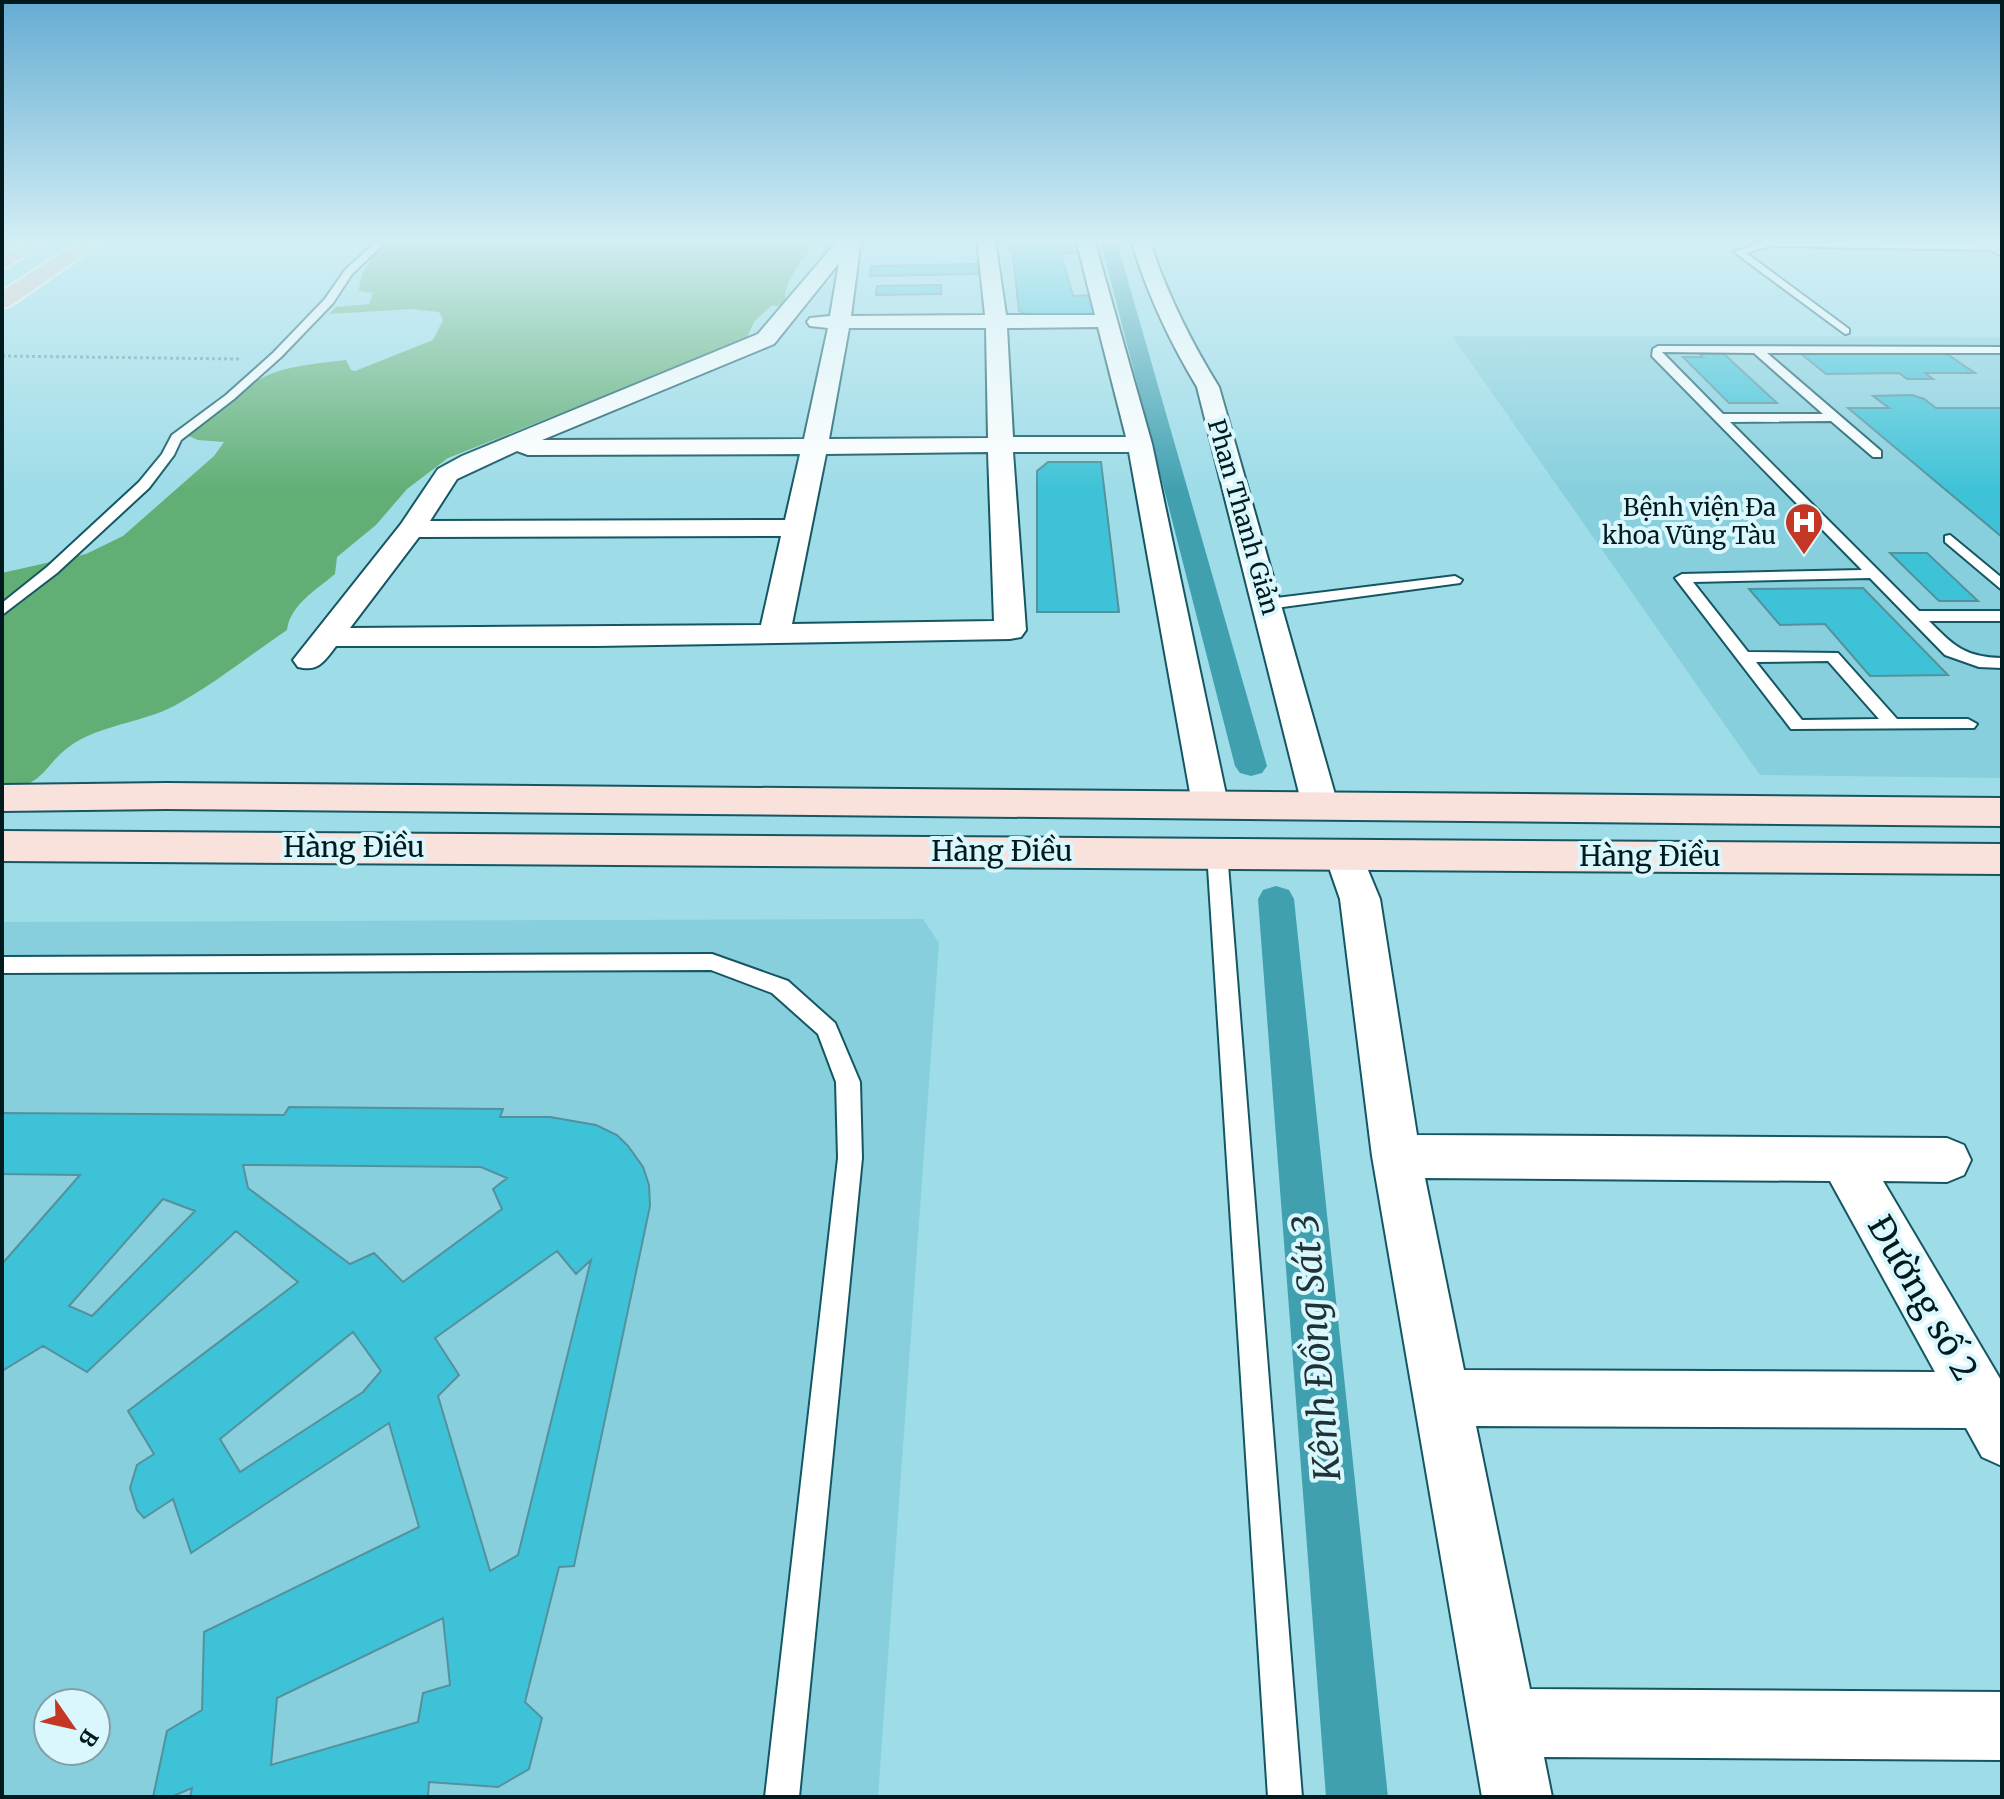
<svg xmlns="http://www.w3.org/2000/svg" width="2004" height="1799" font-family="Merriweather,serif">
<rect width="100%" height="100%" fill="#9edce8"/>
<!-- built -->
<path fill="#87cfdd" fill-rule="evenodd" d="M1452 336 2002 337V778L1760 775Z
M923 919 939 943 878 1797H2V922ZM48 1703H96V1751H48Z"/>
<!-- forest -->
<path fill="#61af75" d="M817 239C806 257 779 284 786 306H771L754 322 746 340 448 458 407 489 376 525 337 557 335 574C316 590 290 605 287 630 250 655 213 685 174 706 143 722 107 724 76 742 43 762 47 788 2 788V573L86 554 123 536 214 456 224 442 198 440 186 435C213 414 240 386 273 373 295 365 322 363 346 360L351 370 355 371 433 340 443 320 439 312 411 309 329 314 336 307 369 304 373 293 359 291C362 263 371 266 380 246L394 239Z"/>
<g fill="none" stroke-linecap="round" stroke-linejoin="round">
<!-- canal -->
<path fill="#40a0b0" fill-rule="evenodd" d="M1100 239H1116L1267 766 1262 773 1251 776 1240 773 1235 766Z
M1276 886 1289 890 1294 899 1388 1797H1326L1258 899 1263 890Z"/>
</g>
<!-- building -->
<path fill="#3ec2d7" stroke="#54919c" stroke-width="2" fill-rule="evenodd" d="M1017 239H1082L1087 253 1061 254 1073 296 1095 295 1101 316 1034 317 1019 311 1013 256 1019 254 1008 250 1010 242Z
M978 264 979 274 870 276 871 266Z
M941 285V294L876 295 877 286Z
M1944 352 1975 373H1925L1933 379H1907L1899 373 1826 374 1800 353Z
M1699 353 1724 354 1777 403H1729L1683 357H1703Z
M1912 395 1924 399 1936 408H2002V537L1848 408H1889L1873 396Z
M1048 462H1101L1119 612H1037V471Z
M1890 553H1927L1978 601H1939Z
M1863 588 1948 675 1870 676 1825 624 1780 625 1749 589Z
M289 1107 503 1109 500 1117H550L596 1125 617 1135 628 1146 643 1167 649 1185 650 1206 574 1566 559 1567 525 1702 542 1718 529 1769 498 1787 429 1782 428 1797H190L192 1788 171 1797H153L167 1731 202 1710 204 1632 419 1527 389 1423 191 1553 173 1499 144 1518 137 1510 130 1488 137 1465 154 1454 128 1411 298 1282 236 1231 87 1372 43 1346 2 1371V1264L80 1175 2 1174 3 1113 284 1115ZM243 1165 481 1167 507 1178 493 1189 502 1209 403 1282 374 1253 350 1264 248 1188ZM163 1199 195 1211 92 1316 69 1306ZM557 1251 576 1274 591 1260 518 1555 490 1571 438 1396 459 1375 435 1338ZM353 1332 381 1371 363 1392 240 1472 220 1439ZM443 1618 450 1685 423 1693 418 1722 271 1765 277 1698Z"/>
<g fill="none" stroke-linecap="round" stroke-linejoin="round">
<!-- lane casing -->
<g stroke="#145762" stroke-width="4">
<path id="lane" d="M379 239H389L352 274 333 303 281 357 234 399 181 440 174 455 149 488 57 573 2 615V603L47 567 139 482 162 454 172 435 226 395 273 353 325 299 345 270Z
M1768 240 1996 244 2001 247 1996 250 1769 246 1746 253 1849 329V333L1845 334 1734 252Z
M1658 346 2002 347V353H1767L1881 451V457H1873L1831 421 1730 422 1919 611H2002V621H1929C1954 646 1964 657 2002 658V668L1979 667 1945 655 1870 578 1693 582 1748 652 1838 653 1897 719H1968L1977 724 1974 728 1791 729 1675 578 1682 574 1862 570 1652 356 1653 349ZM1662 352 1754 353 1823 414H1723ZM1828 661 1879 719 1802 720 1756 662Z
M1950 535 2002 578V590L1945 542V536Z
M1455 576 1462 580 1460 583 1268 609 1260 604 1268 599Z
M1217 845 1227 852 1302 1797H1268L1207 852Z
M712 954 788 981 835 1023 860 1082 862 1158 799 1797H765L838 1158 836 1082 818 1034 772 993 711 970 2 973V957Z"/>
</g>
<!-- street casing -->
<g stroke="#145762" stroke-width="4">
<path id="street" d="M839 239H861L851 316 985 315 977 239H995L1006 315H1095L1076 239H1094L1152 444 1228 804 1223 813 1210 816 1197 813 1192 804 1129 452H1013L1026 630 1021 637 1010 639 596 646H336C324 662 318 672 298 667L293 660 401 524 438 469 462 456 758 334ZM839 263 830 316 810 318 807 322 810 326 828 328 804 439 542 440 774 344ZM1098 327 1126 437H1013L1007 328ZM849 328H986L988 438 829 439ZM517 451 528 455 800 454 785 520 430 521 457 479ZM988 452 994 621 792 624 826 454ZM781 536 761 625 350 628 419 537Z
M1131 239H1149C1166 292 1190 340 1219 387L1338 805 1333 814 1320 817 1307 814 1302 805 1197 387C1169 340 1146 292 1131 239Z
M1344 842 1358 846 1380 899 1417 1135 1947 1138 1964 1145 1971 1160 1964 1175 1947 1182 1883 1181 2002 1382V1466L1982 1457 1966 1428 1476 1426 1530 1689 2002 1692V1760L1544 1757 1552 1797H1482L1372 1156 1340 899 1325 856 1330 846ZM1425 1178 1830 1181 1935 1372 1464 1370Z"/>
</g>
<!-- secondary casing -->
<g stroke="#145762" stroke-width="4">
<path id="secondary" d="M1972 239 2002 242V256L1975 243Z
M166 783 2002 798V826L166 809 2 811V785Z
M2 831 2002 844V874L2 861Z"/>
</g>
<!-- primary casing -->
<g stroke="#fff" stroke-width="4">
<path id="primary" d="M29 239H53L2 270V255Z
M83 239H107L10 306 2 308V291Z"/>
</g>
<!-- path -->
<path stroke="#65969f" stroke-width="3" stroke-dasharray="3 3" stroke-linecap="butt" d="M2 356 239 359"/>
<!-- lane -->
<use href="#lane" fill="#fff" fill-rule="evenodd"/>
<!-- street -->
<use href="#street" fill="#fff" fill-rule="evenodd"/>
<!-- secondary -->
<use href="#secondary" fill="#f9e1dc" fill-rule="evenodd"/>
<!-- primary -->
<use href="#primary" fill="#f4c2b9" fill-rule="evenodd"/>
</g>
<!-- sky -->
<linearGradient id="sky" x2="0" y2="1"><stop stop-color="#65acd2"/><stop offset="0.49" stop-color="#d3eff5"/><stop offset="1" stop-color="#d3eff5" stop-opacity="0"/></linearGradient>
<rect width="2004" height="491" fill="url(#sky)"/>
<!-- icons -->
<defs>
<g id="hospital-pin" transform="scale(2)"><path d="M0 17L-7.5 6A9.5 9.5 0 1 1 7.5 6Z" fill="#c33724" stroke="#d9f7fd"/><path d="M-5-5h3v3.5h4V-5h3V5h-3V1.5h-4V5h-3Z" fill="#fff"/></g>
</defs>
<g fill-rule="evenodd">
<use href="#hospital-pin" x="1804" y="522"/>
</g>
<g text-anchor="middle" stroke-width="8" stroke-linejoin="round" paint-order="stroke">
<!-- far-poi labels -->
<g font-size="24" fill="#011a1e" stroke="#d9f7fd" text-anchor="end">
<text x="1776" y="516">Bệnh viện Đa<tspan x="1776" dy="28">khoa Vũng Tàu</tspan></text>
</g>
<!-- far-street labels -->
<g font-size="24" fill="#011a1e" stroke="#d9f7fd">
<text transform="translate(1243 517) rotate(74)" y="8">Phan Thanh Giản</text>
</g>
<!-- street labels -->
<g font-size="28" fill="#011a1e" stroke="#d9f7fd">
<text x="354" y="857">Hàng Điều</text>
<text x="1002" y="861">Hàng Điều</text>
<text x="1650" y="866">Hàng Điều</text>
</g>
<!-- near-street labels -->
<g font-size="34" fill="#011a1e" stroke="#d9f7fd">
<text transform="translate(1923 1298) rotate(60)" y="12">Đường số 2</text>
</g>
<!-- near-water labels -->
<g font-size="36" font-style="italic" fill="#1d3337" stroke="#d9f7fd">
<text transform="translate(1316 1348) rotate(-95)" y="13">Kênh Đồng Sát 3</text>
</g>
</g>
<!-- border -->
<rect width="2004" height="1799" fill="none" stroke="#011a1e" stroke-width="8"/>
<!-- north arrow -->
<g transform="translate(72 1727) rotate(124)"><circle r="38" fill="#d9f7fd" stroke="#839fa4" stroke-width="2"/>
<path d="M0-6L14 30L0 20L-14 30Z" fill="#c33724"/>
<text y="-12" font-size="22" font-weight="bold" text-anchor="middle" fill="#011a1e">B</text>
</g>
</svg>
